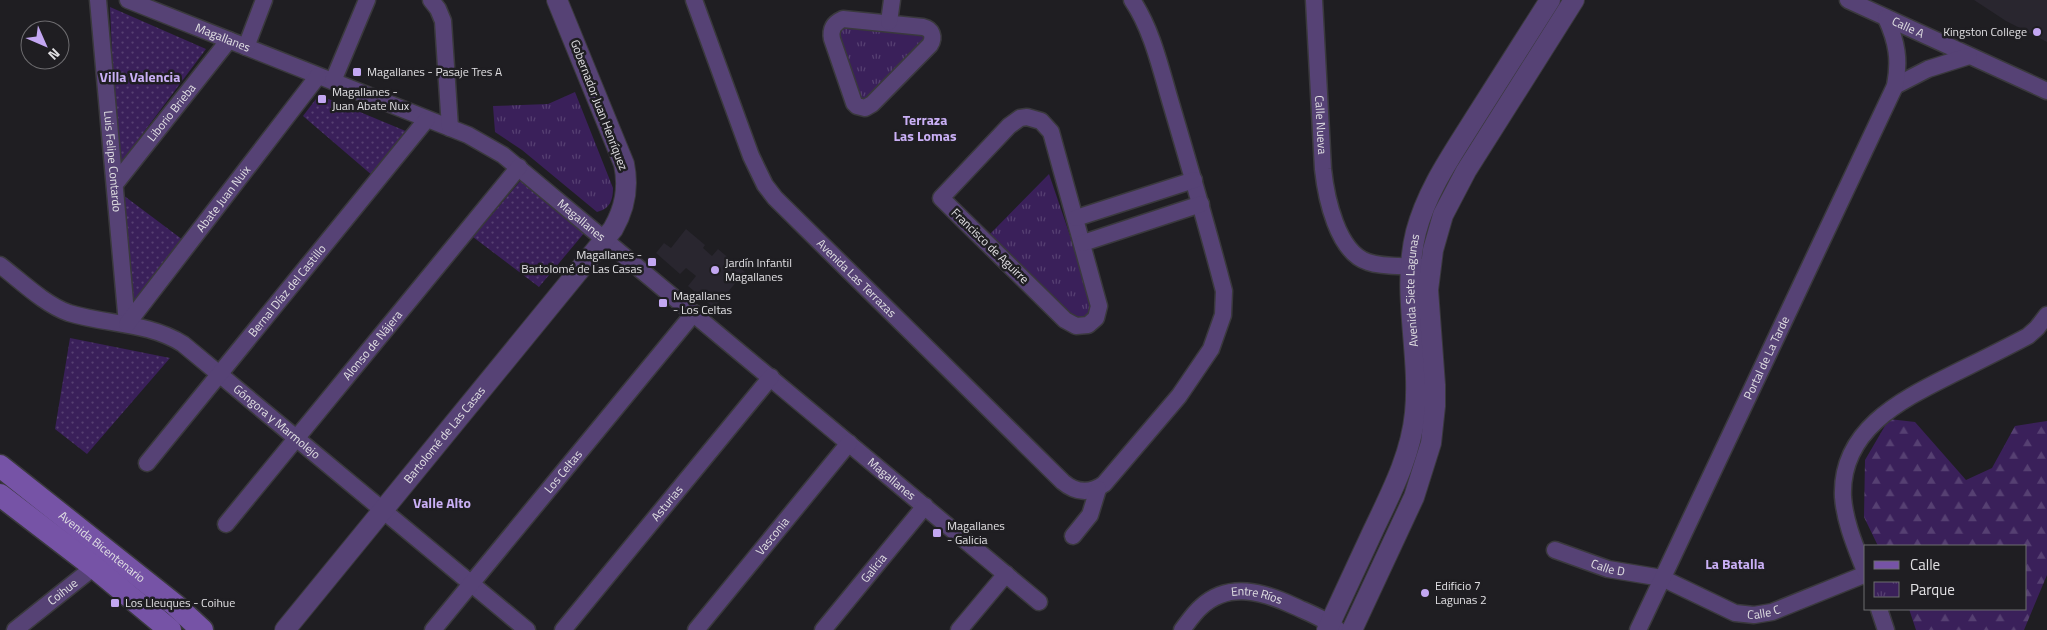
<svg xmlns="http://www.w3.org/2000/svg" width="2047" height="630" font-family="'Titillium Web',sans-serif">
<defs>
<pattern id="grass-dots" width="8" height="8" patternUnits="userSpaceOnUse" patternTransform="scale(1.25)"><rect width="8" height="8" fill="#3a205a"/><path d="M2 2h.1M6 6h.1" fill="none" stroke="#564072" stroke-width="1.8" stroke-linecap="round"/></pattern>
<pattern id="forest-firs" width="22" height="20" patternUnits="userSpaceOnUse" patternTransform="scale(1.25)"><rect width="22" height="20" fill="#3a205a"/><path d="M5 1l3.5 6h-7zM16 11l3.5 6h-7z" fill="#564072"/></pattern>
<pattern id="park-tufts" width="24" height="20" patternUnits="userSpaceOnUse" patternTransform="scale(1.25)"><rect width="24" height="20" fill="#3a205a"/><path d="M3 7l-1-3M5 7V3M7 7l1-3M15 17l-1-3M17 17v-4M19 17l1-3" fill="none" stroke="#564072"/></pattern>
</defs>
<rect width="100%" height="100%" fill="#1f1e22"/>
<!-- built -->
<path fill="#29262f" d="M1974 0H2047V42L2006 21Z
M686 229 705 245 703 248 712 256 718 249 745 272 714 308 688 286 696 276 686 268 680 274 656 253 664 243 671 248Z"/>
<!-- grass -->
<path fill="url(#grass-dots)" d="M110 7 206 49 117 168Z
M319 95 408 132 373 176 303 116Z
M522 179 585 232 539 287 473 237Z
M119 192 183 240 132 308Z
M70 338 170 358 87 454 55 429Z"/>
<!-- forest -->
<path fill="url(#forest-firs)" d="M1889 419 1915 422 1966 480 1992 468 2015 426 2047 421V575L2024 630H1916L1909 609H2026V546H1878L1864 517 1865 460Z"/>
<!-- park -->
<path fill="url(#park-tufts)" d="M841 25 926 34 928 38 862 104 836 34Z
M575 92 613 188C613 200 610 209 597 212L522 150 495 132 493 106 548 104Z
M1049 174 1093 303V308L1086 319H1073L990 234Z"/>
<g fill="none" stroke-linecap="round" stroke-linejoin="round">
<!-- minor casing -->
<g stroke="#3a393d" stroke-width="19">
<g id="minor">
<path id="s1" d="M98 0 127 324"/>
<path id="s2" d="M128 0 468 135 503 155 1039 602"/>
<path d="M431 0 438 9 443 21 450 128"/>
<path id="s3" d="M694 0 751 156 765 185 775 198 1063 482C1076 493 1090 494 1104 484L1179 396 1211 349 1223 315 1224 291C1208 229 1190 168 1172 107 1161 71 1153 31 1132 0"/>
<path id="s4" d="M1314 0 1323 169C1326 197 1337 252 1368 262 1385 268 1405 265 1423 267"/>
<path id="s5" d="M1848 0 2047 91"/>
<path d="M843 19 923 27C932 29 935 37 930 45L872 104 865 108 857 106 854 103 832 39C830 29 834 23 843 19Z"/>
<path d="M889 22 892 0"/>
<path d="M246 47 264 0"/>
<path d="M333 81 367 0"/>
<path d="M1895 86 1928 69 1969 56"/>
<path d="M1027 117 1041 121 1051 132 1099 306 1096 318 1088 325 1076 326 1065 320 941 198 1009 126 1020 118Z"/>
<path id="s6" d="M115 184 229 40"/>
<path d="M1076 218 1194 180"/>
<path d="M1083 243 1201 204"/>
<path id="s7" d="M0 265C21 281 44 304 69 313 108 325 148 322 183 344L527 630"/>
<path id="s8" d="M127 324 318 76"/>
<path id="s9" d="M147 463 427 119"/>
<path id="s10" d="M226 524 519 167"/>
<path d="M1073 536 1090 515 1098 489"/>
<path id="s11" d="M1555 550 1608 569 1662 578 1735 613 1754 615 1772 612 1866 574"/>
<path d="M1866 574C1857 550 1845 524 1843 497 1840 431 1899 401 1949 376 1975 363 2002 350 2028 336L2037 328 2047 315"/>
<path d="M1879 609 1886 630"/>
<path id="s12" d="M15 630 94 567 100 560"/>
<path id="s13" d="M433 630 694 313"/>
<path id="s14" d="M563 630 771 377"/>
<path id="s15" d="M696 630 849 443"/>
<path id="s16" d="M823 630 925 506"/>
<path d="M959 630 1006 574"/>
<path id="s17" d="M1182 630C1188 622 1194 613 1201 607 1229 581 1264 592 1294 606 1309 613 1326 619 1338 630"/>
<path id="s18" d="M1638 630 1895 86C1900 60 1897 42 1886 18"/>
</g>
</g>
<!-- tertiary casing -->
<g stroke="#3a393d" stroke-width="22">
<g id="tertiary">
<path id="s19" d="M285 630 613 229C625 208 629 188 624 164L557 0"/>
<path id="s20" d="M1327 630C1342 597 1358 564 1373 531 1391 493 1411 455 1415 413 1421 353 1401 292 1416 232 1427 190 1452 155 1475 118 1500 79 1525 39 1550 0"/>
<path d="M1352 630 1414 497 1431 443 1435 406V385L1428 290 1433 250 1443 215 1466 171 1574 0"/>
</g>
</g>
<!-- secondary casing -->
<g stroke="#3a393d" stroke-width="25">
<g id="secondary">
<path id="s21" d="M0 466 175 605 202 630"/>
<path d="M0 495 94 567 170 630"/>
</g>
</g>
<!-- minor -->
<use href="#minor" stroke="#564275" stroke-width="16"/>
<!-- tertiary -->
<use href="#tertiary" stroke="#564275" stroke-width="20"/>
<!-- secondary -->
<use href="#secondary" stroke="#7653a6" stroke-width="22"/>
</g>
<!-- markers -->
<g fill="#c3a7f2" stroke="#1f1e22" stroke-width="2">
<circle cx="2037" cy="32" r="5"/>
<rect x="352" y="67" width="10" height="10" rx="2.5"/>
<rect x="317" y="94" width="10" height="10" rx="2.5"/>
<rect x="647" y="257" width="10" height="10" rx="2.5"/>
<circle cx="715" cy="270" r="5"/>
<rect x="658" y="298" width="10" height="10" rx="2.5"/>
<rect x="932" y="528" width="10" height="10" rx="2.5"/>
<circle cx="1425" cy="593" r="5"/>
<rect x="110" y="598" width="10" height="10" rx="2.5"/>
</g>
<g text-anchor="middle" stroke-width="5" stroke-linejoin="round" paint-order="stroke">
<!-- street labels -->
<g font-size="12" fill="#e1e0e3" stroke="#1f1e22">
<text dy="4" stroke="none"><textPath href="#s5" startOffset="66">Calle A</textPath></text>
<text dy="4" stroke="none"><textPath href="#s2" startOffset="102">Magallanes</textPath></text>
<text transform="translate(599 105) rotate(69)" y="4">Gobernador Juan Henríquez</text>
<text dy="4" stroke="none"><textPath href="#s6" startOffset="91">Liborio Brieba</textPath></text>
<text dy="4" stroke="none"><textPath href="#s4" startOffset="125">Calle Nueva</textPath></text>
<text dy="4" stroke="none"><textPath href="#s1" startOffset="162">Luis Felipe Contardo</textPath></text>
<text dy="4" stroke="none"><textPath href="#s8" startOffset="158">Abate Juan Nuix</textPath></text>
<text dy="4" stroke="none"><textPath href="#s2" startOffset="508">Magallanes</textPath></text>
<text transform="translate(990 246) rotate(44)" y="4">Francisco de Aguirre</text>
<text dy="4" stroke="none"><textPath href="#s3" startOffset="329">Avenida Las Terrazas</textPath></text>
<text dy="4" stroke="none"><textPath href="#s20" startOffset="358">Avenida Siete Lagunas</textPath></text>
<text dy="4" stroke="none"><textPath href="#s9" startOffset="222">Bernal Díaz del Castillo</textPath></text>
<text dy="4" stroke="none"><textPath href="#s10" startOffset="231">Alonso de Nájera</textPath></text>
<text dy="4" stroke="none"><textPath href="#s18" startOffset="301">Portal de La Tarde</textPath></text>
<text dy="4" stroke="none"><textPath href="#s7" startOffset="325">Góngora y Marmolejo</textPath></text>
<text dy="4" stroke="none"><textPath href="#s19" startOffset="252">Bartolomé de Las Casas</textPath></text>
<text dy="4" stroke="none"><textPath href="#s13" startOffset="205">Los Celtas</textPath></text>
<text dy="4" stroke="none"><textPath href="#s2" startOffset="912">Magallanes</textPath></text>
<text dy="4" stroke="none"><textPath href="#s14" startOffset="164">Asturias</textPath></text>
<text dy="4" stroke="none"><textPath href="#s15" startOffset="121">Vasconia</textPath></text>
<text dy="4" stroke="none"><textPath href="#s21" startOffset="130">Avenida Bicentenario</textPath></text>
<text dy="4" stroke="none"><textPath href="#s16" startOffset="80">Galicia</textPath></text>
<text dy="4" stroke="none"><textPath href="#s11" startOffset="56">Calle D</textPath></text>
<text dy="4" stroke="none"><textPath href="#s12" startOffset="61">Coihue</textPath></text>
<text dy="4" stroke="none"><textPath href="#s17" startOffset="90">Entre Ríos</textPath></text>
<text dy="4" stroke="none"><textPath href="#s11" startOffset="221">Calle C</textPath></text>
</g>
<!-- poi labels -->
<g font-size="12" fill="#e1e0e3" stroke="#1f1e22" text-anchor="start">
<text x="2027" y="36" text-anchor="end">Kingston College</text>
<text x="367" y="76">Magallanes - Pasaje Tres A</text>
<text x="332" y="96">Magallanes -<tspan x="332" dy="14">Juan Abate Nux</tspan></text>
<text x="642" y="259" text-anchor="end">Magallanes -<tspan x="642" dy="14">Bartolomé de Las Casas</tspan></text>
<text x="725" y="267">Jardín Infantil<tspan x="725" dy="14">Magallanes</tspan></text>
<text x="673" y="300">Magallanes<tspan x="673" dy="14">- Los Celtas</tspan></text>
<text x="947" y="530">Magallanes<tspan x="947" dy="14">- Galicia</tspan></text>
<text x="1435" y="590">Edificio 7<tspan x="1435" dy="14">Lagunas 2</tspan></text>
<text x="125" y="607">Los Lleuques - Coihue</text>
</g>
<!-- neighbourhood labels -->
<g font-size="14" font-weight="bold" fill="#cab0f6" stroke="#1f1e22">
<text x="140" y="82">Villa Valencia</text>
<text x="925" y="125">Terraza<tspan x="925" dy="16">Las Lomas</tspan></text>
<text x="442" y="508">Valle Alto</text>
<text x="1735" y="569">La Batalla</text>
</g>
</g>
<!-- legend -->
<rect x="1864" y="545" width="162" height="65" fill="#1f1e22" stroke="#6d6c6f"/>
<rect x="1874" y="561" width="25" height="8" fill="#7653a6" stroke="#6d6c6f"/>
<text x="1910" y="570" font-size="15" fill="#e1e0e3">Calle</text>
<rect x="1874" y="582" width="25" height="15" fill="url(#park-tufts)" stroke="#6d6c6f"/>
<text x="1910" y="595" font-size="15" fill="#e1e0e3">Parque</text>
<!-- north arrow -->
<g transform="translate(45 45) rotate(135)"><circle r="24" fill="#1f1e22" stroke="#6d6c6f"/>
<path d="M0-4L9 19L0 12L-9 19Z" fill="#c3a7f2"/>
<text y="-8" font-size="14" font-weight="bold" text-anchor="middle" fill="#e1e0e3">N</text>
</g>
</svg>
